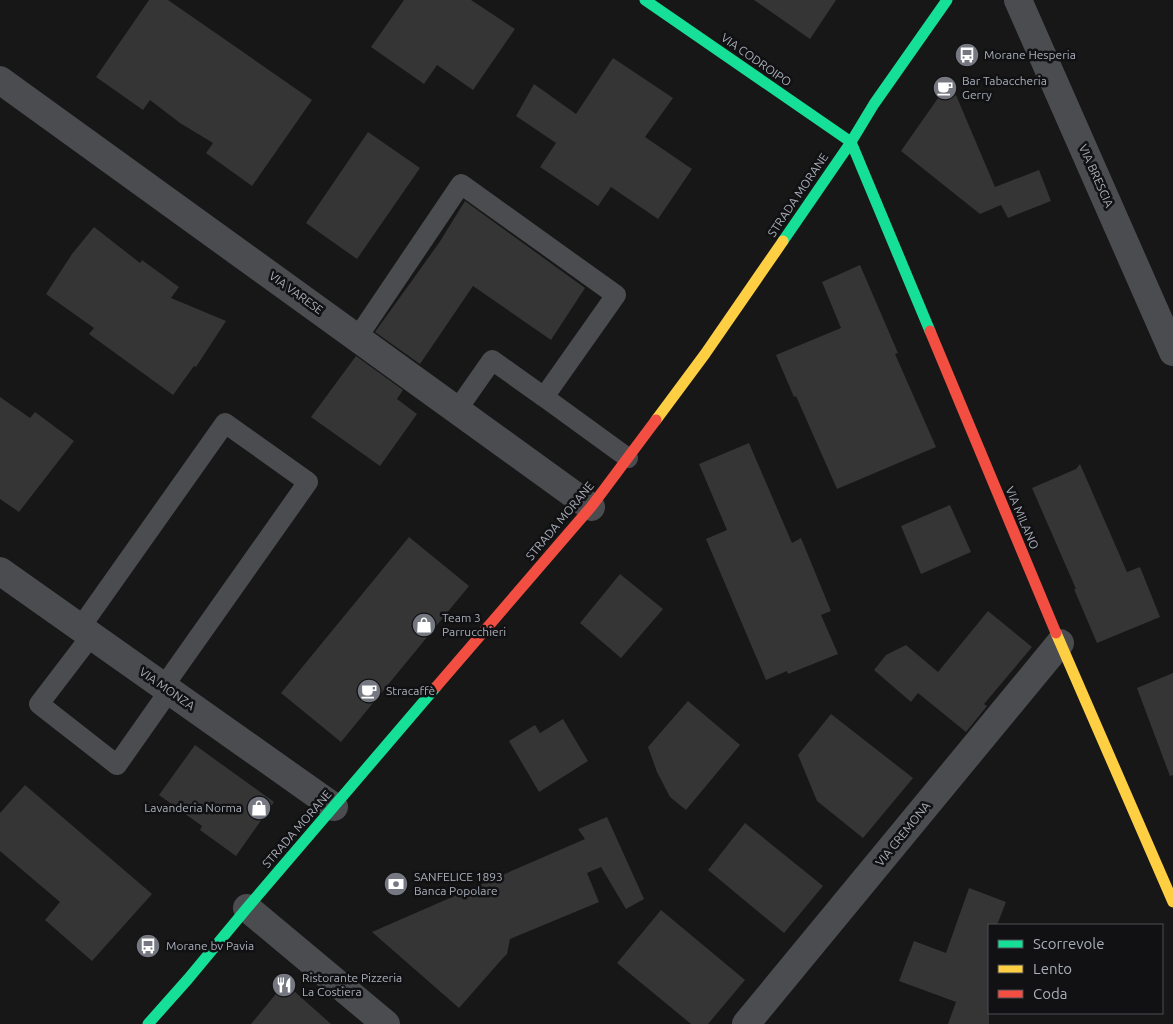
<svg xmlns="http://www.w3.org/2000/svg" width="1173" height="1024" font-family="Ubuntu,sans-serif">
<rect width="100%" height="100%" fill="#171717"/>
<!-- building -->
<path fill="#353536" d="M149 0H168L312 100 252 186 206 153 213 143 180 123 150 100 143 110 96 77Z
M404 0H471L515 29 473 90 437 65 424 84 371 47Z
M754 0H836L810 39Z
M613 58 673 98 645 137 692 169 658 219 611 187 598 206 540 167 556 143 516 116 534 84 576 114Z
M950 81 995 187 1039 170 1051 201 1008 218 1001 205 980 214 901 151Z
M368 132 420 168 357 259 306 223Z
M465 201 585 288 551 340 473 286 420 364 375 332 439 243Z
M94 227 140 263 142 260 179 287 171 298 226 321 196 367 194 366 173 395 89 334 94 328 46 294 72 254Z
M860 265 898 353 895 354 936 447 837 489 796 396 794 397 776 355 841 328 822 282Z
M356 356 403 390 397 399 417 414 380 466 311 417Z
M0 397 30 418 35 412 74 441 19 512 0 499Z
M749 443 792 543 801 538 831 611 821 615 838 654 788 674 787 671 766 680 706 539 727 530 699 464Z
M1080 464 1127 572 1140 567 1160 617 1097 643 1074 589H1076L1032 488 1076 469Z
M950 505 971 552 921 574 901 526Z
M409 537 469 586 341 742 281 693Z
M620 574 663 609 621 658 580 623Z
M988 611 1032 647 984 704 987 706 966 732 918 693 911 702 874 670 886 655 906 645 938 672Z
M1173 673V775L1170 776 1137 688Z
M688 701 740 745 686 810 670 797 657 772 648 747Z
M831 714 913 778 863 838 817 801 798 755Z
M563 719 588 761 539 792 509 741 535 725 540 733Z
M195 745 274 802 236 856 200 830 202 826 159 795Z
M25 785 152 894 92 961 45 920 60 902 0 851V813Z
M607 817 644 899 626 909 601 867 587 873 599 902 510 939 507 954 503 958 459 1008 372 932 585 839 578 829Z
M745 823 823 886 784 933 708 870Z
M969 888 1006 902 997 925H989V1024H948L956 1002 899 981 914 941 946 953Z
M661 910 745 980 708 1024H691L617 963Z
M285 983 331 1024H251Z"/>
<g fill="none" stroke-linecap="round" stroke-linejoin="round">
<!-- lane -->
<path stroke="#4b4c50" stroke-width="20" d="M357 338 461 184 616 295 544 397 628 458
M457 410 492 360 544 397
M80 628 225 423 308 482 164 686
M91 636 39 704 117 765 169 691"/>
<!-- street -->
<path stroke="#4b4c50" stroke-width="28" d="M1018 0 1173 352
M0 80 591 507
M0 571 334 807
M247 908 386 1024
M746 1024 1060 643"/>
<!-- fast -->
<path stroke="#16e098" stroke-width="11" d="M645 0 851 142 930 331
M783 241 851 142 874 104 947 0
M148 1024 188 979 247 908 436 687"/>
<!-- slow -->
<path stroke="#ffcf43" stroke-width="11" d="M656 420 705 354 783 241
M1056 633 1173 902"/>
<!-- jam -->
<path stroke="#f24e42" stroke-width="11" d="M930 331 1056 633
M436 687 591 507 656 420"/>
</g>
<!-- icons -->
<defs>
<g id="bus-disc" transform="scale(1.25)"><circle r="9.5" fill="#757880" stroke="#111113"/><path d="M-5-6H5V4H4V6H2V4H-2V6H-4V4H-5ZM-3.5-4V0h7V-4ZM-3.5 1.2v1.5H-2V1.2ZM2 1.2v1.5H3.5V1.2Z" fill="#fff"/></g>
<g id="cafe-disc" transform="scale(1.25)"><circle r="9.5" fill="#757880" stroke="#111113"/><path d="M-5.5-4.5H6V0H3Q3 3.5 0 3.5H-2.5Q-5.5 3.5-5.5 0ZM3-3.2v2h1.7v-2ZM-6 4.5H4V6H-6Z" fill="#fff"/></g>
<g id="shop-disc" transform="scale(1.25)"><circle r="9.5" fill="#757880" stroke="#111113"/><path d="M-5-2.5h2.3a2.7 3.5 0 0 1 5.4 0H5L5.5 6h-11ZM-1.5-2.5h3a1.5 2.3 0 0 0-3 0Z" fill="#fff"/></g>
<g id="bank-disc" transform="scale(1.25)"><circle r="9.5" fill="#757880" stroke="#111113"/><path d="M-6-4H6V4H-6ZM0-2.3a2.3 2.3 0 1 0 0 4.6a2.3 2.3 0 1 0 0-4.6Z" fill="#fff"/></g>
<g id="restaurant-disc" transform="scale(1.25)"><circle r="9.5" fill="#757880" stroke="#111113"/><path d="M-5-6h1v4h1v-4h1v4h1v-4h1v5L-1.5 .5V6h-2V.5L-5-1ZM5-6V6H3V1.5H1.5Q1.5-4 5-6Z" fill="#fff"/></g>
</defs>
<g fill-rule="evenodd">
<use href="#bus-disc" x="967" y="55"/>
<use href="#cafe-disc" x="945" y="88"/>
<use href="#shop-disc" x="424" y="625"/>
<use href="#cafe-disc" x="369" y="691"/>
<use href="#shop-disc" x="259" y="808"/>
<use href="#bank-disc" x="396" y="884"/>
<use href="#bus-disc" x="148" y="946"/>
<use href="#restaurant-disc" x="284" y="985"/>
</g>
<g text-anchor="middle" stroke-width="5" stroke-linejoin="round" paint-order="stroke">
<!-- poi labels -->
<g font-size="12" fill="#a8adb8" stroke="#111113" text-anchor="start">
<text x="984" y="59">Morane Hesperia</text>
<text x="962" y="85">Bar Tabaccheria<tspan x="962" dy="14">Gerry</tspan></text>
<text x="442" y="622">Team 3<tspan x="442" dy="14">Parrucchieri</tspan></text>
<text x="386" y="695">Stracaffè</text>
<text x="242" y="812" text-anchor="end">Lavanderia Norma</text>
<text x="414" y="881">SANFELICE 1893<tspan x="414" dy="14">Banca Popolare</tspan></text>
<text x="166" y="950">Morane bv Pavia</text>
<text x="302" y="982">Ristorante Pizzeria<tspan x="302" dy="14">La Costiera</tspan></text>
</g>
<!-- street labels -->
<g font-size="12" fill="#a8adb8" stroke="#111113">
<text transform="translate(756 60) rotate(35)" y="4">VIA CODROIPO</text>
<text transform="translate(1096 176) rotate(66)" y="4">VIA BRESCIA</text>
<text transform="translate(798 195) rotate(-56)" y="4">STRADA MORANE</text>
<text transform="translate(296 293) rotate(36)" y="4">VIA VARESE</text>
<text transform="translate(1022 518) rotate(67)" y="4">VIA MILANO</text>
<text transform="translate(560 521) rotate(-50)" y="4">STRADA MORANE</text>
<text transform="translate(167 689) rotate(35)" y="4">VIA MONZA</text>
<text transform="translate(297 829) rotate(-49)" y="4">STRADA MORANE</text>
<text transform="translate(903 834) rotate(-51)" y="4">VIA CREMONA</text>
</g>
</g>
<!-- legend -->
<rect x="988" y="924" width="175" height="90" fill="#111113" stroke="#4d4f55"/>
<rect x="998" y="940" width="25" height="8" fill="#16e098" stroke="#4d4f55"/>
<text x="1033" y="949" font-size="15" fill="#a8adb8">Scorrevole</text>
<rect x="998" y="965" width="25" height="8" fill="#ffcf43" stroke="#4d4f55"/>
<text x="1033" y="974" font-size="15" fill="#a8adb8">Lento</text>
<rect x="998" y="990" width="25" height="8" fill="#f24e42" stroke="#4d4f55"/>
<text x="1033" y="999" font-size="15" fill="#a8adb8">Coda</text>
</svg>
